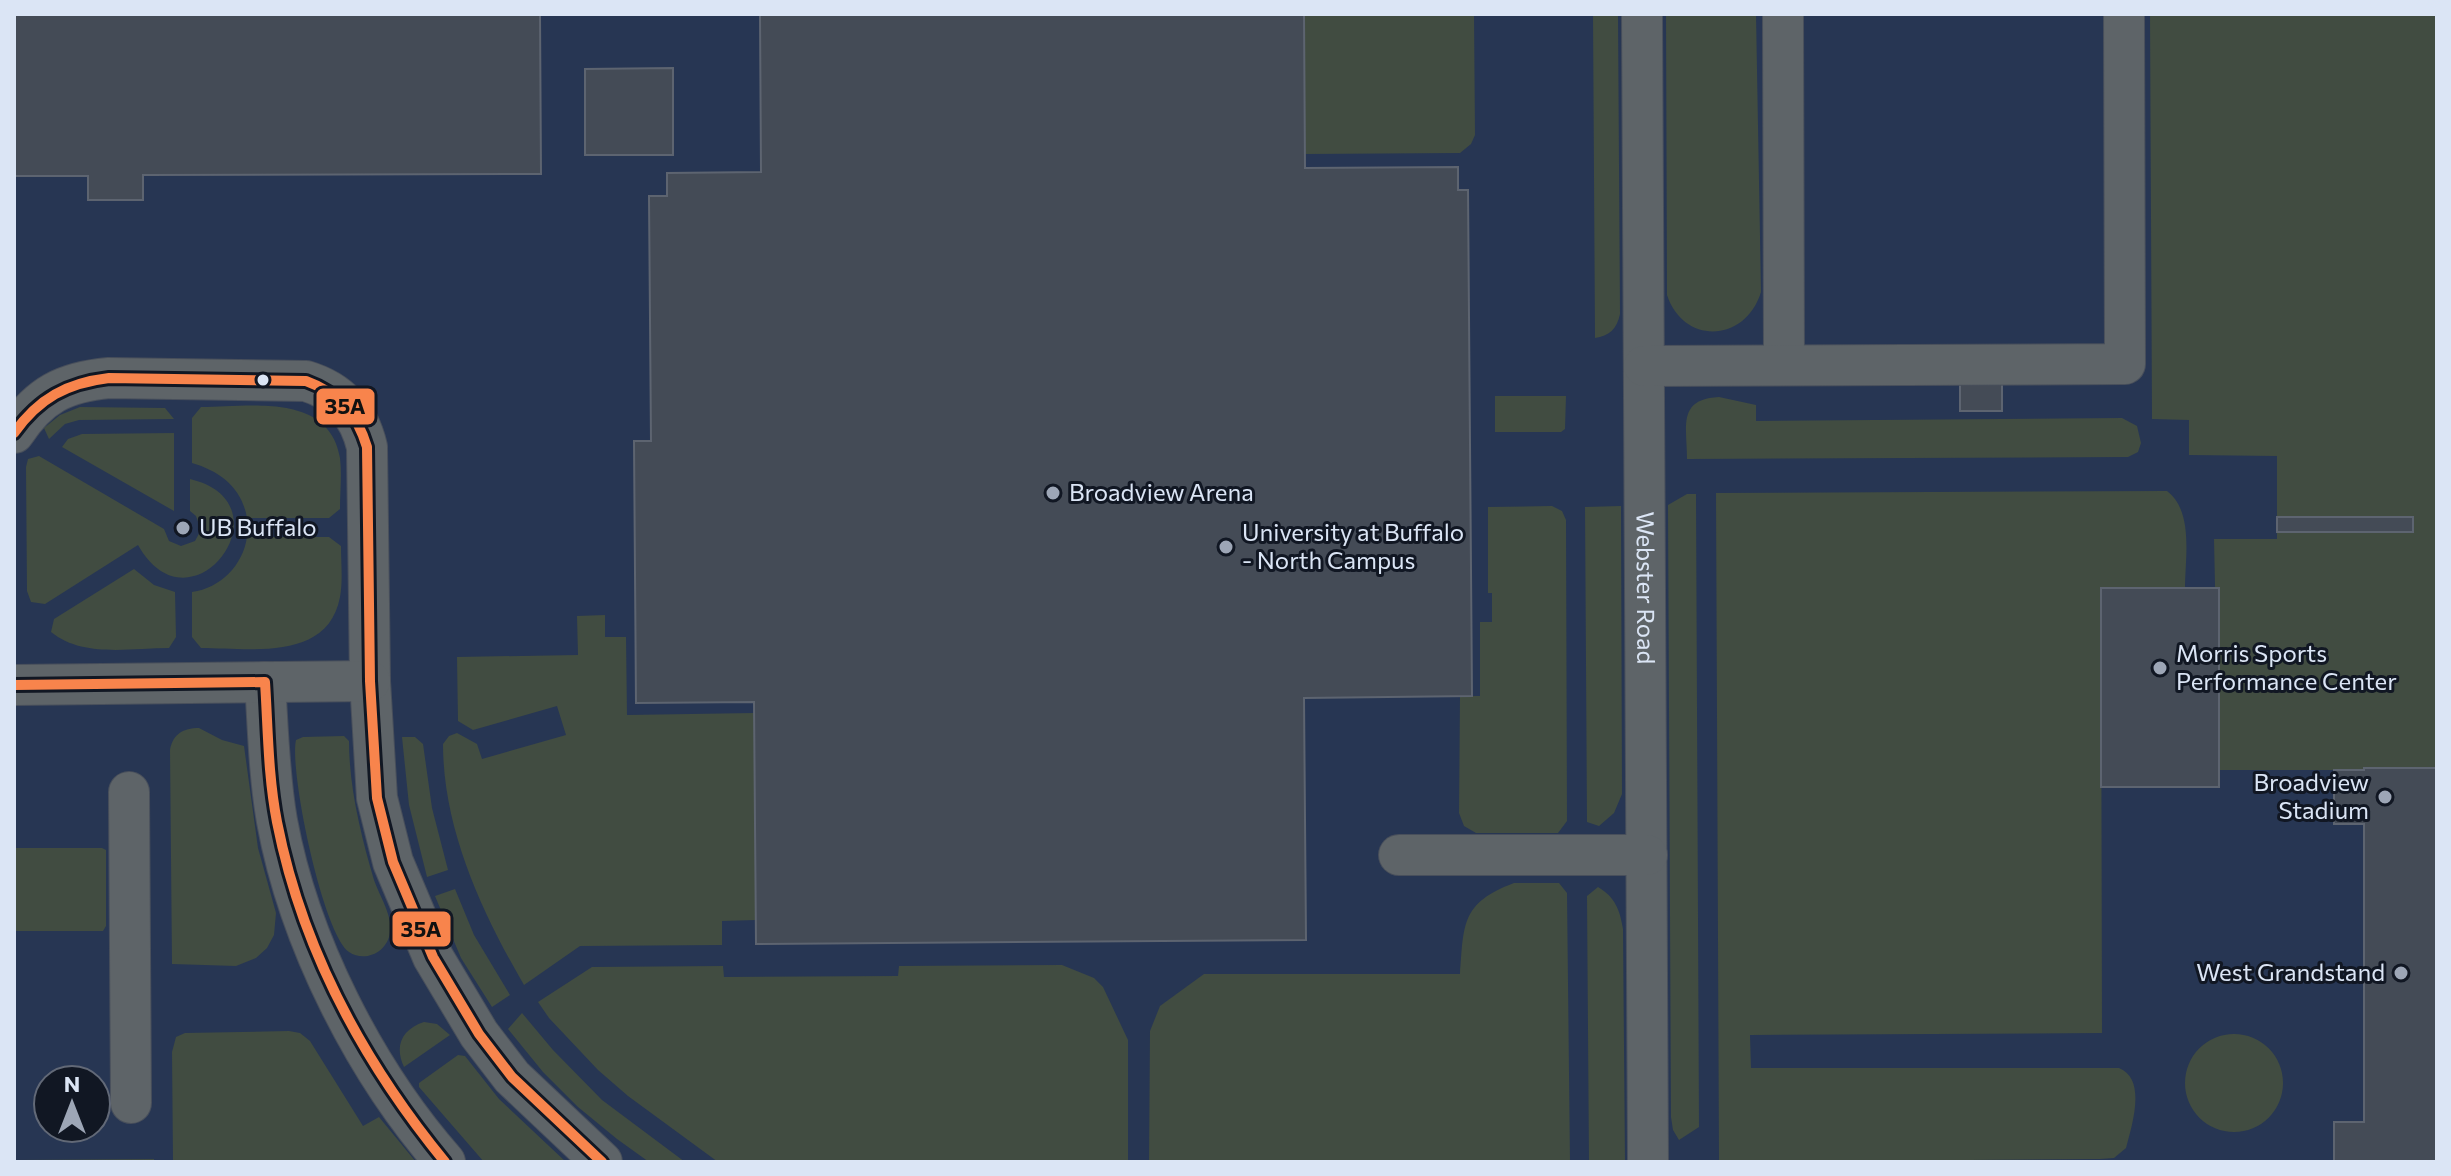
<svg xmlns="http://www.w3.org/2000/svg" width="2451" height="1176" font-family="Commissioner,sans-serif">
<rect width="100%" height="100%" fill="#2a3240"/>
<!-- built -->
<path fill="#273653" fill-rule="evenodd" d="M14 14H2437V1162H14ZM48 1080H96V1128H48Z"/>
<!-- green -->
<path fill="#414c41" d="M1304 14H1474L1475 135 1471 144 1460 153 1305 154Z
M1593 14H1618L1620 314C1617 329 1609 336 1595 338Z
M1666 14H1756L1761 292C1746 342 1684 346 1667 295Z
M2150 14H2437V1162H2334V1122L2364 1121V825L2334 824 2333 770H2219L2214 539H2277V456L2189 455V420L2152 419Z
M1495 396H1566L1565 429 1561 432H1495Z
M1719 397 1756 405V421L2122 418 2137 426 2141 443 2138 452 2128 457 1687 459C1687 427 1677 399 1719 397Z
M80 407 165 408 174 419 79 420 65 424 49 439 44 428 60 415Z
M201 407C249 407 329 392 340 458 342 474 340 492 340 509L329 518H247C242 488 220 471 192 463V418Z
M174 433V511L62 447 68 439 82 434Z
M39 456 164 529 169 541 181 546 195 541 201 530 196 516 190 511V479C292 503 191 639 138 545L45 604 31 602 27 591 26 467 28 459Z
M2167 491C2194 511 2185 559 2185 588L2101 589 2102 1033 1750 1035 1751 1068H2119C2147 1079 2132 1125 2126 1148L2114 1158 2100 1159 1719 1162 1716 493Z
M1687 494H1696L1699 1127 1679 1140 1673 1130 1671 1117 1668 505Z
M1552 506 1562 511 1566 520 1567 821 1558 833H1476L1464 826 1459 813 1460 696H1480V622H1492V593H1488V507Z
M1621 506 1622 794 1614 813 1599 826 1587 822 1585 507Z
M247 537H329L341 546C341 563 343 581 340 597 328 662 249 648 201 648L192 637V592C221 588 243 565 247 537Z
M134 569 154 585 175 592 176 637 169 648C130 648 83 658 51 632L54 619Z
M605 615V637H626L627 715 754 713 756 920 722 921V945L580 946 524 985C482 913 443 829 443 744L449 736 457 733 477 744 482 759 566 735 557 706 473 730 458 721 457 657 578 655 577 616Z
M199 728 222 740 244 746 258 848 276 913 274 935 267 948 256 958 236 966 172 964 170 750C173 734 183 728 199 728Z
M344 736 349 741C349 787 361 836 374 880 379 895 393 916 390 932 388 952 365 963 349 952 323 934 289 771 296 740L303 737Z
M402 737H415L423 744 432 808 448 870 427 877 409 805Z
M14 848H102L106 850V926L103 931H14Z
M1514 883H1559L1567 893 1570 1162H1149L1150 1031 1160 1006 1204 974H1460C1464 926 1460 903 1514 883Z
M1598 887C1615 897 1620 910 1623 929L1625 1162H1589L1587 896Z
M455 889 474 935 510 995 492 1007 461 958 435 896Z
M1062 965 1094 978 1103 987 1128 1040V1162H718L628 1096 598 1070 549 1018 538 1002 592 967 723 966 724 977 898 976 899 966Z
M522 1013 553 1050 602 1100 685 1162H649L617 1139 578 1107 543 1072 508 1029Z
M424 1022 437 1024 450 1035 404 1067C394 1046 402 1029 424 1022Z
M289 1031 300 1033 310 1041 363 1126 379 1117 416 1162H173L172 1052 176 1037 185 1033Z
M2185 1083a49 49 0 1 1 98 0a49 49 0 1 1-98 0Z
M458 1055 465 1056 499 1099 566 1162H484L419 1087V1083Z
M154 1159V1162H14V1160Z"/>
<!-- building -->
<path fill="#444b56" stroke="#5d6470" stroke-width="2" d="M14 14H540L541 174 143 175V200H88V176H14Z
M760 14H1304L1305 168 1458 167V190H1468L1472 696 1304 698 1306 940 756 944 754 702 636 703 634 441H651L649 196H667V173L761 172Z
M673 68V155H585V69Z
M1960 383H2002V411H1960Z
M2277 517H2413V532H2277Z
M2101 588H2219V787H2101Z
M2364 768H2437V1162H2334V1122H2364V824H2334V770H2364Z"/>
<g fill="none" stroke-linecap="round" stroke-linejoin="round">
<!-- minor casing -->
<g stroke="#484f5b" stroke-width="42">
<g id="minor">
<path id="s1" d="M1642 14 1648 1162"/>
<path d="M1783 14 1784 365"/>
<path d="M1644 366 2125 364 2124 14"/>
<path d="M14 433C39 395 64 382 109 378L306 381C339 391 359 413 367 447L370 681 377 798 393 862 433 957 479 1034 512 1077 602 1162"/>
<path d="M265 682C268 728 269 776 277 821 299 941 365 1071 445 1162"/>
<path d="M14 685 370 681"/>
<path d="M129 792 131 1103"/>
<path d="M1399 855H1647"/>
</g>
</g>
<!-- minor -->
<use href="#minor" stroke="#5e6468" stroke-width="40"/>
<!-- bus-1 casing -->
<g stroke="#111723" stroke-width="16">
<path id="bus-1" d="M14 433C39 398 67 383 109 378L306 381C339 393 357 414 367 447L370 681 377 798 393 862 433 957 479 1034 512 1077 602 1162
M14 685 265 682C268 728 268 776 277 822 302 949 364 1063 445 1162"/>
</g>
<!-- bus-1 -->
<use href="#bus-1" stroke="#f8844c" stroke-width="10"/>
</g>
<!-- markers -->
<circle fill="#dbe5f5" stroke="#111723" stroke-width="3" cx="263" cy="380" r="7"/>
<g fill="#9da6b6" stroke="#111723" stroke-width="3">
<circle cx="1053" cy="493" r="8"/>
<circle cx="183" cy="528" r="8"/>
<circle cx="1226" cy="547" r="8"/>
<circle cx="2160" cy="668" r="8"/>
<circle cx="2385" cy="797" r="8"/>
<circle cx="2401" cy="973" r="8"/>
</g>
<g text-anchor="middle" stroke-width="6" stroke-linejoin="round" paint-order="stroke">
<!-- poi labels -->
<g font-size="24" fill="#dbe5f5" stroke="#111723" text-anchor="start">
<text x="1069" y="501">Broadview Arena</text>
<text x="199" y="536">UB Buffalo</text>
<text x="1242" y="541">University at Buffalo<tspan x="1242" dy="28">- North Campus</tspan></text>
<text x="2176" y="662">Morris Sports<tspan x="2176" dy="28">Performance Center</tspan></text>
<text x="2369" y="791" text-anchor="end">Broadview<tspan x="2369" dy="28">Stadium</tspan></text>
<text x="2385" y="981" text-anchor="end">West Grandstand</text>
</g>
<!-- street labels -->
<g font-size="24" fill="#dbe5f5" stroke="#111723">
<text dy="8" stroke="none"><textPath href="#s1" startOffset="574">Webster Road</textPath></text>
</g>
</g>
<g stroke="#111723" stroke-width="3">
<rect x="315" y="387" width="61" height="39" rx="8" fill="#f8844c"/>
<rect x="391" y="910" width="61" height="38" rx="8" fill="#f8844c"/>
</g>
<g font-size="22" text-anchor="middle" font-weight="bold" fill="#111">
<text x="345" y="414">35A</text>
<text x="421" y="937">35A</text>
</g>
<!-- border -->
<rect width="2451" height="1176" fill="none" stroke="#dbe5f5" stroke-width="32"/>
<!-- north arrow -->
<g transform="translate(72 1104)"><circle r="38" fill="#111723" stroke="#626977" stroke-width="2"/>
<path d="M0-6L14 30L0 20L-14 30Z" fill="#9da6b6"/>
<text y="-12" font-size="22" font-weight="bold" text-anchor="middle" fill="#dbe5f5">N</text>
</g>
</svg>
